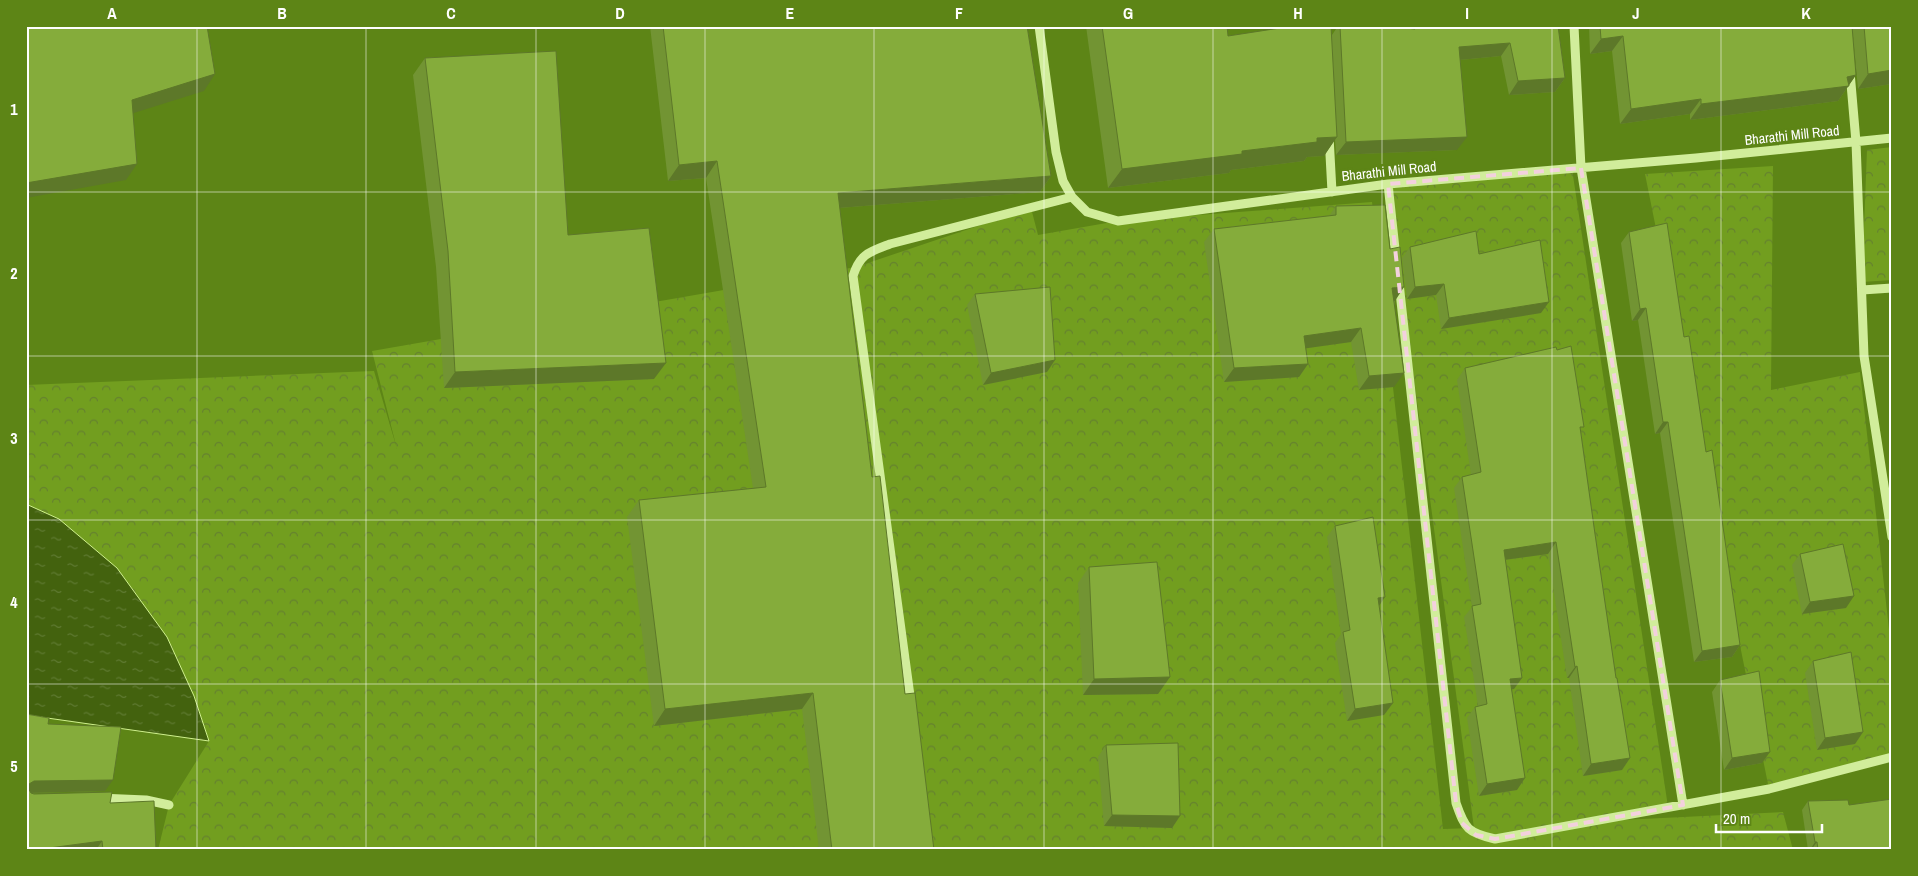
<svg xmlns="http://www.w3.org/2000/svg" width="1918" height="876" font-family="'Archivo Narrow',sans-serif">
<defs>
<pattern id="forest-crowns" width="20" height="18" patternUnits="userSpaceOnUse" patternTransform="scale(1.25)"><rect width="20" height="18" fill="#729e1f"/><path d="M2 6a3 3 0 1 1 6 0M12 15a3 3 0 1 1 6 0" fill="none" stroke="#65812f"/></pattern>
<pattern id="water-ripples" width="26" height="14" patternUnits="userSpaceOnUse" patternTransform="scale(1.25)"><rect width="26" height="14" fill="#43620e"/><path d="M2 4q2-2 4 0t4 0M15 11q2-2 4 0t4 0" fill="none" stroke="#5f7a32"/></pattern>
</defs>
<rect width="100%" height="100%" fill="#5d8516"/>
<!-- forest -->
<path fill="url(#forest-crowns)" d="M1892 147V280L1862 282 1867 150Z
M1773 166 1771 390 1860 372 1892 656V757L1769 789 1645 174Z
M1572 169 1668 807 1561 823 1783 812 1793 850H158L169 805 209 741 194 696 59 519 26 504V385L374 371 397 449 372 351 856 267 1031 208 1038 235 1118 221 1372 202 1443 829 1474 828 1388 184Z"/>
<!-- water -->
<path fill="url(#water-ripples)" stroke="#cff08d" d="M26 504 59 519 117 568 167 637 194 696 209 741 26 715Z"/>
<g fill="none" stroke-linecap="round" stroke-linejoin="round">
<!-- minor -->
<path stroke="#d1ed9b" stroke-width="9" d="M1039 26 1056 152 1063 181 1072 197 1087 212 1118 221 1388 184 1696 158 1892 138
M1574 26 1581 168 1683 805
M1850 72 1856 142 1864 356 1892 537
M1329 136 1332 192
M1388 184 1396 258
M1399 283 1456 803C1465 829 1468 833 1495 839L1769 789 1892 757
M1862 290 1892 288
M911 703 853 276C860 254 869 252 890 244L1072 197
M99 798 146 800 169 805"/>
</g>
<!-- wall -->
<path fill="#729433" d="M650 26H1027L1051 176 1040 192 839 208 872 477 905 694 934 850H819L802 709 654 726 627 517 639 500 753 488 706 178 668 181Z
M1086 26H1227L1228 36 1332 35 1338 26H1387L1404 28 1403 26H1558L1565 78 1555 92 1509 95 1501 56 1460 60 1457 150 1336 155 1335 139 1324 156 1307 157 1304 161 1231 170 1229 173 1108 188Z
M1589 26H1852L1856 75 1838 101 1690 120V114L1620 124 1612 51 1590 54Z
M1852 26H1892V84L1858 89Z
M425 58 568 235 654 379 444 388 436 267 413 75Z
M1336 206 1395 301 1394 387 1359 390 1351 342 1306 348 1308 364 1299 377 1224 382 1204 242 1214 229 1329 216Z
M1629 232 1684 337 1706 452 1740 645 1732 657 1694 662 1660 433 1655 434 1638 320 1632 321 1621 243Z
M1410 247 1479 254 1541 313 1441 329 1436 295 1407 299 1402 258Z
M975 294 1055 360 1047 372 983 385 967 305Z
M1465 368 1581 431 1616 678 1630 758 1622 770 1583 776 1569 678H1567L1548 554 1505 560 1522 678 1514 689H1512L1517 790 1479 796 1467 718 1475 707 1478 706 1464 617 1472 607 1454 488 1462 477 1471 475 1457 380Z
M1335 526 1379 606 1393 703 1384 715 1347 721 1335 643 1341 634 1327 537Z
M1800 554 1846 608 1802 614 1792 565Z
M1089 567 1170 677 1158 694 1083 695 1078 583Z
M1813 661 1863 732 1855 744 1817 750 1805 673Z
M1720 680 1762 763 1724 770 1712 692Z
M26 714 48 724 105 791 31 793 110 803 156 850H26Z
M1106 745 1180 816 1172 828 1104 826 1098 757Z
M1808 801 1849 805 1892 850H1808L1802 810Z"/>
<!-- shaded-wall -->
<path fill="#5d7829" d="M1623 36 1612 51 1590 54 1601 39Z
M1510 43 1501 56 1449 61 1459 47Z
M1892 70V84L1858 89 1868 74Z
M215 74 204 91 121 117 132 100Z
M1856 75 1838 101 1690 120 1701 104Z
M1565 78 1555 92 1509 95 1518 81Z
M1701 99 1690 114 1620 124 1631 109Z
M1337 137 1324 156 1307 157 1304 161 1231 170 1229 173 1108 188 1122 169 1242 151 1317 138Z
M1467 137 1457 150 1336 155 1346 142Z
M717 161 706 178 668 181 679 165Z
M137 164 126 180 26 198V183Z
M1051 176 1040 192 826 209 838 193Z
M1444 284 1436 295 1407 299 1415 287Z
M1404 287 1395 301 1383 302 1392 288Z
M1549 302 1541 313 1441 329 1449 318Z
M1646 308 1638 320 1632 321 1640 309Z
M1361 328 1351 342 1294 350 1304 336Z
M1055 360 1047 372 983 385 991 373Z
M666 363 654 379 444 388 455 372Z
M1308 364 1299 377 1224 382 1234 368Z
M1404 373 1394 387 1359 390 1369 376Z
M1663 422H1668L1660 433 1655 434Z
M1556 542 1548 554 1496 561 1504 550Z
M1854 596 1846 608 1802 614 1810 602Z
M1385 597 1377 609 1378 598Z
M1740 645 1732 657 1694 662 1702 651Z
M1577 666 1569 678H1567L1575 667Z
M1170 677 1158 694 1083 695 1094 679Z
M1522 678 1514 689 1502 691 1510 679Z
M813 693 802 709 654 726 665 709Z
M1393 703 1384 715 1347 721 1355 709Z
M1863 732 1855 744 1817 750 1825 738Z
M1770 752 1762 763 1724 770 1732 758Z
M1630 758 1622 770 1583 776 1591 764Z
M1525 778 1517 790 1479 796 1487 784Z
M113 780 105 791 26 793 29 784 34 781Z
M1112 815 1180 816 1172 828 1104 826Z
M102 841 96 850H34Z
M1815 842H1817L1811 850H1810Z"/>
<!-- building -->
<path fill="#85ac3b" stroke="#5d7829" d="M26 26H207L215 74 132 100 137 164 26 183Z
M663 26H1027L1051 176 838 193 872 477 880 476 905 694 915 693 934 850H832L813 693 665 709 639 500 766 487 717 161 679 165Z
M1102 26H1227L1228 36 1293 26H1331L1337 137 1317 138V142L1242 151V154L1122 169Z
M1340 26H1386L1415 29V26H1558L1565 78 1518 81 1510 43 1459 47 1467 137 1346 142Z
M1600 26H1852L1856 75 1847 77 1849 86 1701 104V99L1631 109 1623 36 1601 39Z
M1864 26H1892V70L1868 74Z
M556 51 568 235 649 228 666 363 455 372 448 251 425 58Z
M1385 205 1390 249 1400 247 1404 287 1392 288 1404 373 1369 376 1361 328 1304 336 1308 364 1234 368 1214 229 1336 215V206Z
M1667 223 1684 337 1689 336 1706 452 1712 450 1740 645 1702 651 1668 422H1663L1646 308 1640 309 1629 232Z
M1476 231 1479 254 1540 240 1549 302 1449 318 1444 284 1415 287 1410 247Z
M1050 287 1055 360 991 373 975 294Z
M1571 346 1584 427H1580L1595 534 1616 678H1617L1630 758 1591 764 1577 666 1575 667 1556 542 1504 550 1522 678 1510 679 1525 778 1487 784 1475 707 1487 704 1472 606 1481 604 1462 477 1481 472 1465 368 1556 347 1557 350Z
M1373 517 1385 597 1378 598 1393 703 1355 709 1343 632 1350 630 1335 526Z
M1843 544 1854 596 1810 602 1800 554Z
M1157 562 1170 677 1094 679 1089 567Z
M1851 652 1863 732 1825 738 1813 661Z
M1759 671 1770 752 1732 758 1720 680Z
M26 714 49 718 48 724 121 727 113 780 34 781 29 784 28 788 31 793 34 794 112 792 110 803 154 801 156 850H103L102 841 34 850H26Z
M1178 743 1180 816 1112 815 1106 745Z
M1892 799V850H1818L1817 842H1815L1808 801 1848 800 1849 805Z"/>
<!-- marked area -->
<path fill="none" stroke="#f3d1de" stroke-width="4" stroke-dasharray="10 6" stroke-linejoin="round" d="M1581 168 1683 805 1495 839 1476 835 1462 823 1456 803 1388 184Z"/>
<!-- grid -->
<path fill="none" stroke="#fff" stroke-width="1" stroke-opacity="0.55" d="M197 26V850M366 26V850M536 26V850M705 26V850M874 26V850M1044 26V850M1213 26V850M1382 26V850M1552 26V850M1721 26V850M26 192H1892M26 356H1892M26 520H1892M26 684H1892"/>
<g text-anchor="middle" stroke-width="5" stroke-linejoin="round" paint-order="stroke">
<!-- street labels -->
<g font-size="14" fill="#fff" stroke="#5d8516">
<text transform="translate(1792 135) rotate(-6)" y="5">Bharathi Mill Road</text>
<text transform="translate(1389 171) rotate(-6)" y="5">Bharathi Mill Road</text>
</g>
</g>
<!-- border -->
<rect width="1918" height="876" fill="none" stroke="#5d8516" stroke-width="55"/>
<!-- scale -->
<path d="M1716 824v8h106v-8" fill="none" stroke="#ffffff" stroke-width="2.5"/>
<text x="1723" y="824" font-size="15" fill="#ffffff" stroke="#5d8516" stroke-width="4" paint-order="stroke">20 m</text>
<rect x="28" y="28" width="1862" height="820" fill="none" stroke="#fff" stroke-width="2"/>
<g font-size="16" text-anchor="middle" font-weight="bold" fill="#fff">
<text x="112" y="19">A</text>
<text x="282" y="19">B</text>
<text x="451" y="19">C</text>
<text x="620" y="19">D</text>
<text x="790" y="19">E</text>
<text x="959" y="19">F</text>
<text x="1128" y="19">G</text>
<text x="1298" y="19">H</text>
<text x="1467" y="19">I</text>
<text x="1636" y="19">J</text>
<text x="1806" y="19">K</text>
<text x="14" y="115">1</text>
<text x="14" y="279">2</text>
<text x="14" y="444">3</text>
<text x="14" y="608">4</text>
<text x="14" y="772">5</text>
</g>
</svg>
